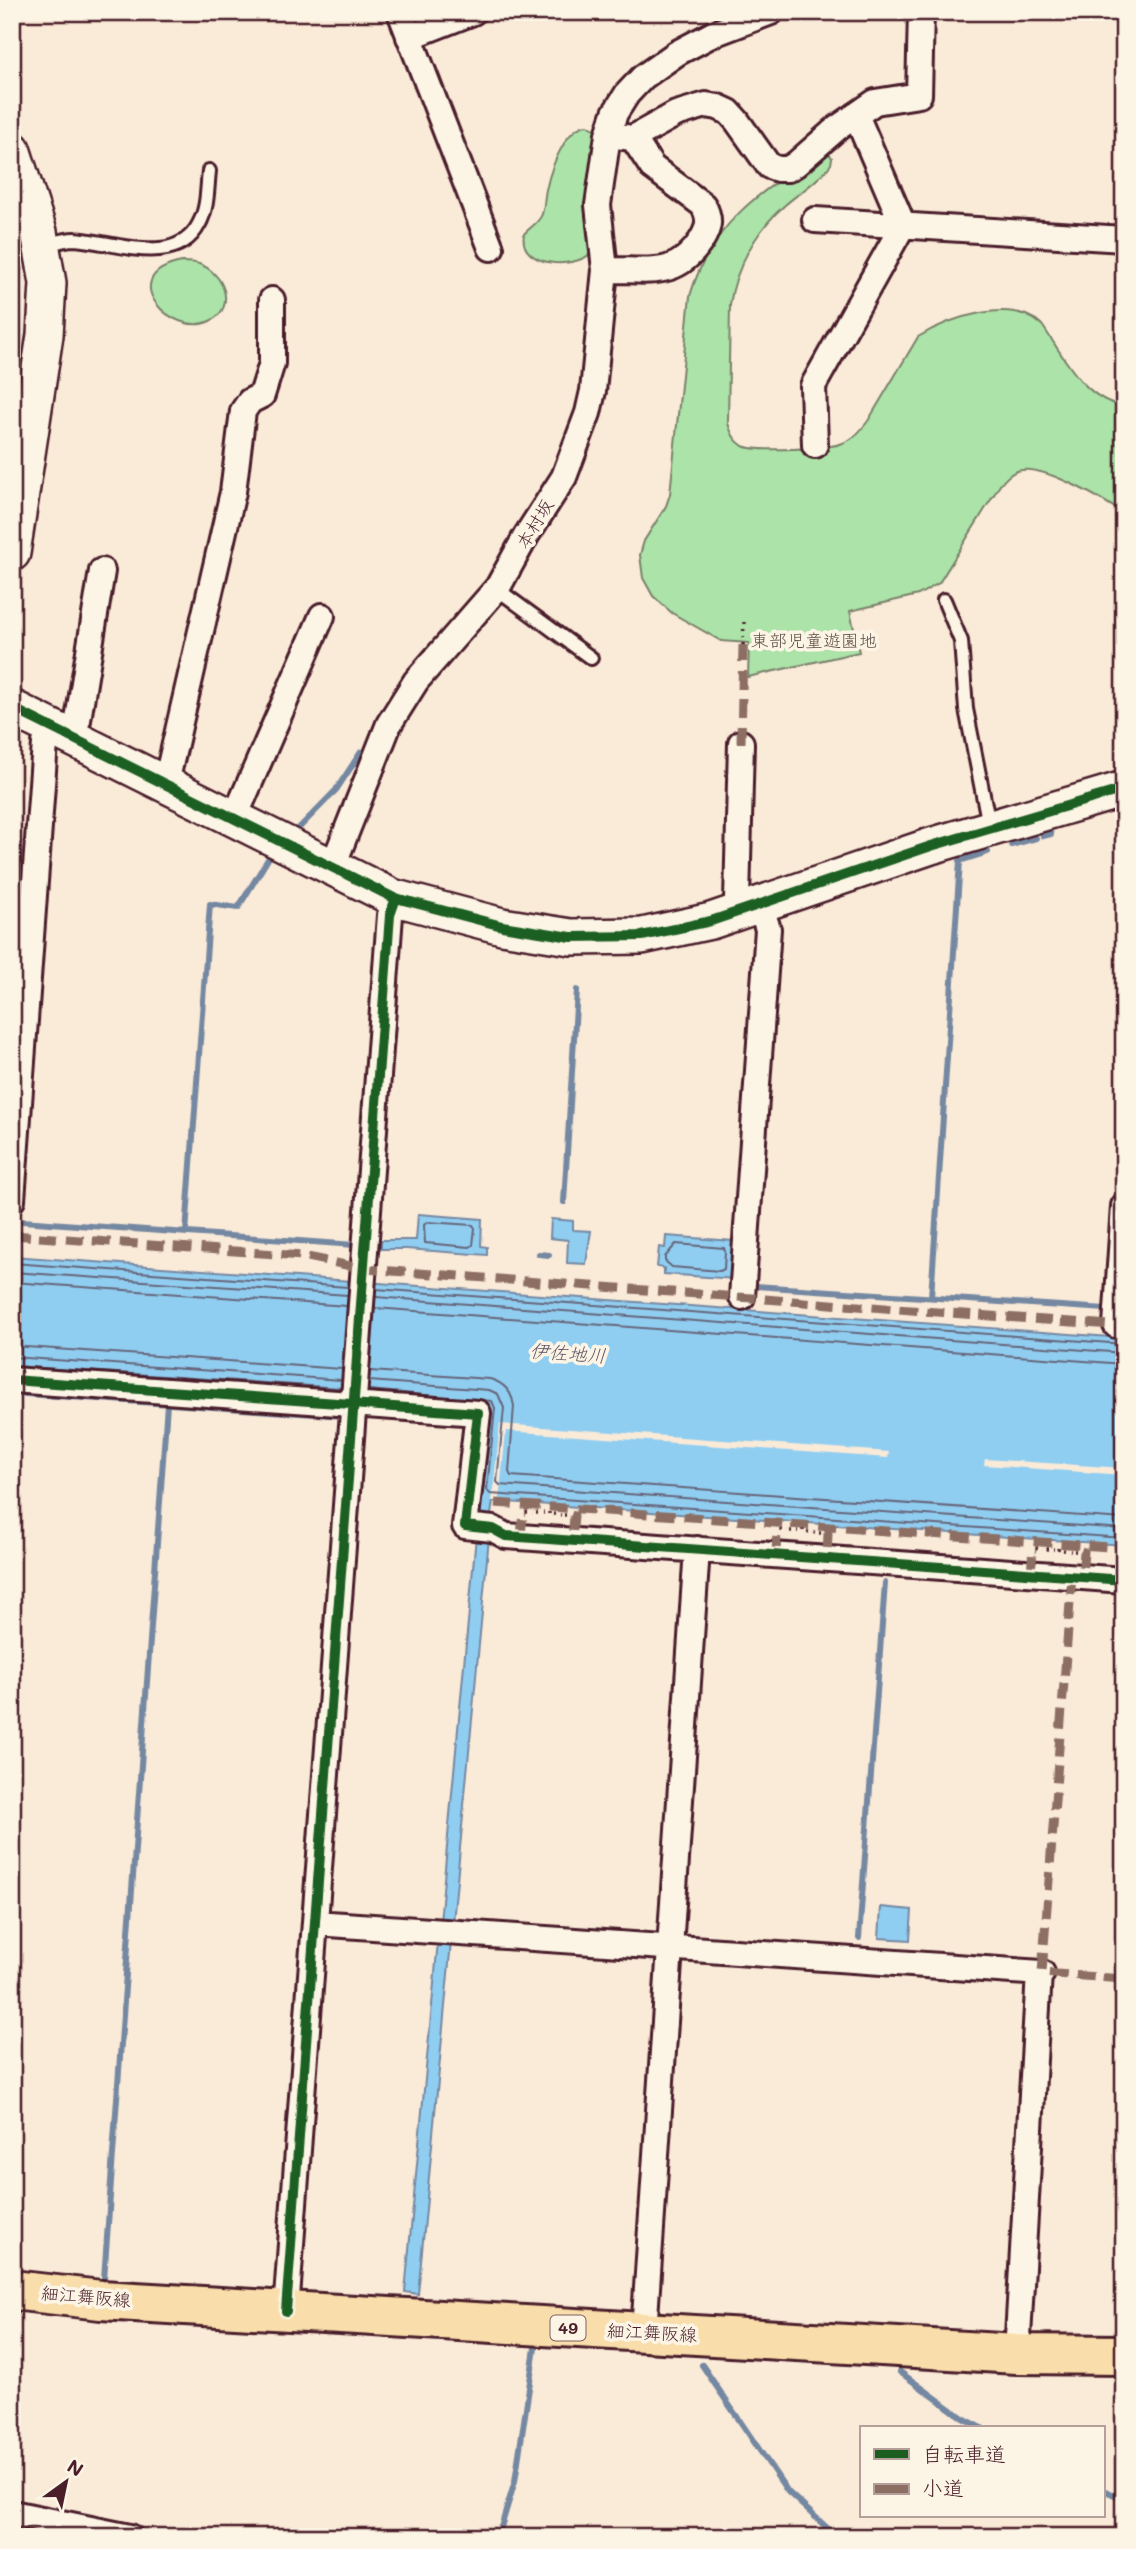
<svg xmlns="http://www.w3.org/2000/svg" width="1136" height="2549" font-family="Mali,'Klee One',sans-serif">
<rect width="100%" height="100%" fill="#faead8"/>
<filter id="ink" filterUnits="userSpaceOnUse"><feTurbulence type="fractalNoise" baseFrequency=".0143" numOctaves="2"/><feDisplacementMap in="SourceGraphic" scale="14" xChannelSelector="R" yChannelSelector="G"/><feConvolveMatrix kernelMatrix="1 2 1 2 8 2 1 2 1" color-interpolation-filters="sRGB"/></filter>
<g filter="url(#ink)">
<!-- green -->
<path fill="#abe3a8" stroke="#7a816a" stroke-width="2" d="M588 125 594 129 597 135 591 253C574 270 518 267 524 234 530 227 539 223 542 214 545 205 544 195 547 186 551 168 566 126 588 125Z
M822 153H829L832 158 831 164C820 180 800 192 785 205 757 229 735 268 730 305L728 423C731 433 734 440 743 446 755 452 829 449 843 443 854 439 861 430 868 421L918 337C949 318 1012 296 1042 325 1063 355 1083 400 1124 406V514C1104 500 1046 466 1022 470 1012 471 1006 478 1000 485L939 583 918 595 850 611 859 652 748 677 749 643 721 641 672 613 653 596 643 578 640 555 644 541 666 506 670 494 690 296C711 223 760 191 822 153Z
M182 262C187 262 194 262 199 264 223 272 238 307 210 321 173 339 112 275 182 262Z
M12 875 27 876 23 936 12 935Z"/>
<!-- water -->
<path fill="#90cef1" stroke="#7488a2" stroke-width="2" d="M418 1214 482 1219 481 1246 487 1247V1255L406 1249H381V1240H416Z
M551 1219 573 1221V1230L591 1231 586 1264 567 1263 568 1240 550 1238Z
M666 1236 733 1241 731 1269 735 1270V1279L664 1274V1268L657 1267 659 1247 665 1248Z
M12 1256 1124 1338V1545L493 1501 490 1521 478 1519 488 1406 12 1372Z
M476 1536 489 1537 453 1923 440 1922Z
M881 1907 912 1910 910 1940 879 1938Z
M438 1941 451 1942 418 2294 405 2292Z"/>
<!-- pier -->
<path fill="#faead8" d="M500 1424 889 1452 888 1458 506 1431 499 1501H492Z
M985 1459 1124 1468V1475L984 1465Z"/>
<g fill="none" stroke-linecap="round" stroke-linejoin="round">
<!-- shore -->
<path stroke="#66657a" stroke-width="2" d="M427 1222 473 1225 475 1228 473 1245 470 1247 425 1243 424 1225Z
M676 1244 724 1248 725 1251 724 1269 720 1271 672 1267 665 1261V1257Z
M12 1263 348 1287
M12 1272 348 1295
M12 1282 347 1306
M376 1289 1124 1344
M376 1297 1124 1353
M375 1308 1124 1364
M12 1346 342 1369
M12 1357 341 1380
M12 1366 341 1388
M370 1371 490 1379C504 1383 512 1391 514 1406L509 1472 511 1476 1124 1519
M369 1381 489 1390 498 1394 504 1408 497 1482 500 1485 1124 1529
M369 1390 492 1401 495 1408 487 1490 490 1494 1124 1538"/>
<!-- stream -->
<path stroke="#7488a2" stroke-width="6" d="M297 830 336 790 361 752
M1043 836 1051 834
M1011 845 1036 838
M564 1202 577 990
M22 1221 355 1245
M186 1233 210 904 238 908 268 859
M539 1254 549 1255
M755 1286 1106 1309
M931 1297 960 861 988 852
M12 1393 344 1416
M859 1938 885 1583
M104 2279 167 1404
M702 2365 788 2492 837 2537
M900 2372 963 2418 982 2428
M1103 2490 1124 2499
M498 2537 515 2481 535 2348"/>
<!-- lane casing -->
<g stroke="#4a1f2b" stroke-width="18">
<path id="lane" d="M43 246C52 244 64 239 74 239 113 241 176 269 199 224 208 208 207 188 209 171
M497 589 591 658
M944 600 961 641 966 709 989 825"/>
</g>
<!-- street casing -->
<g stroke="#4a1f2b" stroke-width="30">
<path id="street" d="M400 12 491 248
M409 37 473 12
M608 135 633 138 676 114 706 105 718 107 729 112 737 121 769 166 778 169H788L796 164 836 129 875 102 919 95 921 12
M815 220 1124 239
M605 270C647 269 675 280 701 241 709 228 711 219 703 205L652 167 633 138
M815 445 813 386 903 225 856 115
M70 737 78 720 102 571
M741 743 737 900 741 911
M163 783 169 770 233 492 243 411 250 401 262 395 272 363V300
M234 819 322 616
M332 868 389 724 416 681 498 587 526 536 564 477 588 413 593 391 605 270 598 205 608 135 615 113 627 94 643 77 677 53 713 34 771 12
M12 1200 45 743 52 728
M742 1297 768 929 760 905
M1116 1325 1124 1206
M12 1380 478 1413 465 1526 493 1529 506 1536 1124 1580
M315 1923 1042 1973
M286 2311 390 915 396 898
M644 2332 697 1549
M1017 2354 1039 1973
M12 2513 130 2537"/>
</g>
<!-- secondary casing -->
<g stroke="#4a1f2b" stroke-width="40">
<path id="secondary" d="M12 149 39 232 48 283 45 335 12 553
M12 708 392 897 502 926 571 937 642 936 711 921 931 846 1124 789"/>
</g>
<!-- primary casing -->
<g stroke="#4a1f2b" stroke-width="44">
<path id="primary" d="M12 2290 101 2300 1017 2354 1124 2355"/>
</g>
<!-- path -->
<path stroke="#4a1f2b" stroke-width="3.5" stroke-dasharray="2 5" stroke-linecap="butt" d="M743 645 744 622
M526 1512 533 1513
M536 1513H544
M549 1514V1507
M553 1514 561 1515
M564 1515H571
M780 1530 787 1531
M790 1531H798
M803 1531V1525
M807 1532 815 1533
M819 1533H825
M1036 1548 1043 1549
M1046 1549H1054
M1058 1550 1059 1543
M1063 1550 1071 1551
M1074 1551H1081"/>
<!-- lane -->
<use href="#lane" stroke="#fcf5e5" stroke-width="12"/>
<!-- street -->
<use href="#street" stroke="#fcf5e5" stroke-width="24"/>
<!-- secondary -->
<use href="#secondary" stroke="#fcf5e5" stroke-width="35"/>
<!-- primary -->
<use href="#primary" stroke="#f9deab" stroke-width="38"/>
<!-- quiet -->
<path stroke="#8d6e63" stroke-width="9" stroke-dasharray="18 9" stroke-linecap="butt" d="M741 743 743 645
M12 1235 303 1256 365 1269 1124 1326
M495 1503 1124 1548
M571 1515 574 1516 572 1540
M825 1533H828L827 1558
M521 1537 523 1512H526
M1081 1551 1084 1552 1082 1577
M776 1555 777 1530H780
M1031 1573 1033 1548H1036
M1072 1576 1042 1973 1124 1979"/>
<!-- cycleway casing -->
<g stroke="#fcf5e5" stroke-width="15">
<path id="cycleway" d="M12 708 392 897 502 926 571 937 642 936 711 921 931 846 1124 789
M12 1380 478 1413 465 1526 493 1529 506 1536 1124 1580
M286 2311 390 915 396 898"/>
</g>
<!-- cycleway -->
<use href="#cycleway" stroke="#1b5e20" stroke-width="10"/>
</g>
</g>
<g text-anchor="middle" stroke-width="7" stroke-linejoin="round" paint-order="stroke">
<!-- shield labels -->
<rect fill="#fcf5e5" stroke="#7f5f63" stroke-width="2" x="550.5" y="2315.5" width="35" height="25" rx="5"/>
<g font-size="16" font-weight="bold" fill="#4a1f2b">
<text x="568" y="2334">49</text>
</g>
<!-- street labels -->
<g font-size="18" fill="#4a1f2b" stroke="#fcf5e5">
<text transform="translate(535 524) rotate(-59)" y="6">本村坂</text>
<text transform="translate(86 2297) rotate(5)" y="6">細江舞阪線</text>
<text transform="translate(652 2333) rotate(3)" y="6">細江舞阪線</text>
</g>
<!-- park labels -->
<g font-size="18" fill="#62504a" stroke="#fcf5e5">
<text x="814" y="647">東部児童遊園地</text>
</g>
<!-- water labels -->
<g font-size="19" font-style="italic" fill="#5f5466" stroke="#fcf5e5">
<text transform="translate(568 1353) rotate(4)" y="7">伊佐地川</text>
</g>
</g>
<!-- margin -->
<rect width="1136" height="2549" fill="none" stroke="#fcf5e5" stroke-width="42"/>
<rect x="21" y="21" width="1094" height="2507" fill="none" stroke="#4a1f2b" stroke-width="2.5" filter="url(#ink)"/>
<!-- legend -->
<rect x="860" y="2426" width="245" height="91" fill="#fcf5e5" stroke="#b59f9b" stroke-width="2"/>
<rect x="874" y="2449" width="35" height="10" fill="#1b5e20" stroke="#b59f9b" stroke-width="2"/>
<text x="922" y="2462" font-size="21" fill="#4a1f2b">自転車道</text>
<rect x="874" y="2484" width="35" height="10" fill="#8d6e63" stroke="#b59f9b" stroke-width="2"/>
<text x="922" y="2496" font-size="21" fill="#4a1f2b">小道</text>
<!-- north arrow -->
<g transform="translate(66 2482) rotate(33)" stroke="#fcf5e5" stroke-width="5" paint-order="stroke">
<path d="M0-5L12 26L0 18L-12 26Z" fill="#4a1f2b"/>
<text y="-10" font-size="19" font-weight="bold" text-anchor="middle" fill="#4a1f2b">N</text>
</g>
</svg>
